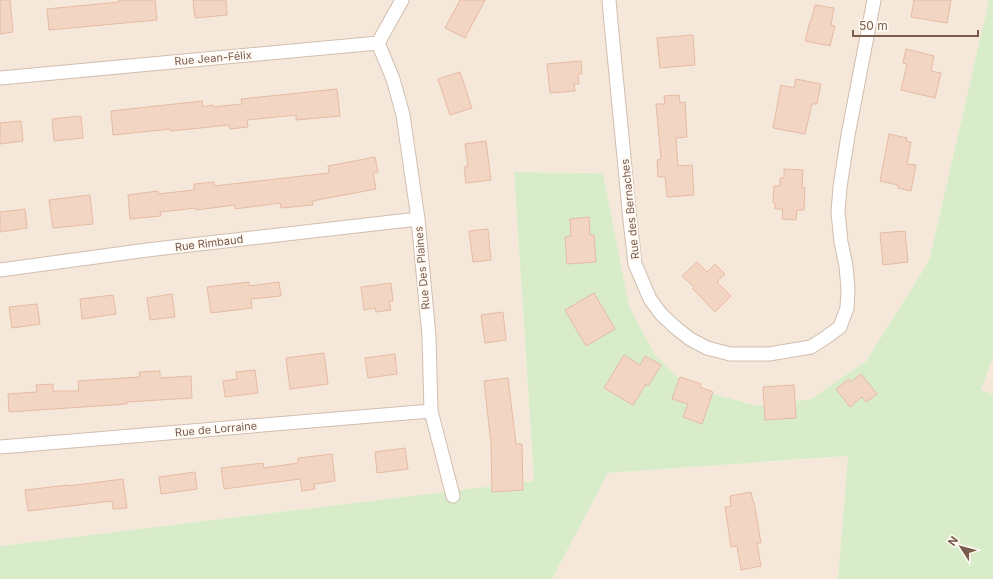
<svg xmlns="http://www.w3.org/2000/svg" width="993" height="579" font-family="Inter,sans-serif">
<rect width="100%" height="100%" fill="#fdf6ec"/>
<!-- residential -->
<path fill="#f5e8da" d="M0 0H989L929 261 866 361 811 399 758 406 688 387 655 355 629 306 603 173 514 172 534 481 0 546Z
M993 357V394L981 390Z
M849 456 838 579H552L608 473Z"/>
<!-- green -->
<path fill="#d8ecc9" d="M989 0H993V357L981 390 993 394V579H838L848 456 608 473 552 579H0V546L534 481 514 172 603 173 629 306 655 355 688 387 758 406 811 399 866 361 929 261Z"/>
<!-- building -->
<path fill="#f3d5c3" stroke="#e6bba3" d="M0 0H10L13 32 0 34Z
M119 0H155L157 20 49 30 47 9 119 2Z
M193 0H226L227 15 195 18Z
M460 0H485L465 38 445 28Z
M914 0H951L947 23 911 17Z
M815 5 834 8 831 25 835 26 830 46 805 41 810 21H811Z
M693 35 695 65 660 68 657 38Z
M906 49 934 56 931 71 941 73 935 98 901 90 907 64 903 63Z
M581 61 582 74H578L579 84H574L575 91 550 93 547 64Z
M460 72 472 108 450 115 438 79Z
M796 79 821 84 817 104H812L805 134 773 128 781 85 794 88Z
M337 89 340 116 296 120V115L247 120 248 127 230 129 229 125 171 131V129L113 135 111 111 202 101 203 107 213 105V107L242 104 241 99Z
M679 95 680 103 685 102 687 137 676 138 678 166 692 165 694 195 667 197 665 177H658L657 160 661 159 656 104H665L664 96Z
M81 116 83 138 54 141 52 119Z
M21 121 23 141 0 144V123Z
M889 134 907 138 906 141 911 142 907 164 916 165 911 191 898 188V185L880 181Z
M486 141 491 180 466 183 464 167 468 166 465 144Z
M375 157 378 172 373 173 376 189 312 201 313 205 281 208 280 203 235 209V205L196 210V208L160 212 161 216 130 219 128 195 158 191V194L194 190V184L214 182V186L329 173 328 166Z
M784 169 803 170 802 188 805 187 804 210H797L796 220 782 219 783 209H775V203H773L774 186H780V178H784Z
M90 195 93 224 53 228 49 200Z
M25 209 27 228 0 232V212Z
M589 217 590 235H594L596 262 567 264 565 237 571 236 570 219Z
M488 229 491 260 473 262 469 231Z
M905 231 908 262 883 265 880 233Z
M697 262 707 272 715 264 725 274 717 282 731 296 715 312 693 289 694 287 682 276Z
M249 282V286L279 282 281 296 251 299 252 308 211 313 207 287Z
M391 283 393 301H389L391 310 376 312 375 308 364 310 361 287Z
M594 293 615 329 586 346 565 310Z
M172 294 175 317 150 320 147 298Z
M113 295 116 314 82 319 80 299Z
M37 304 40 324 12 328 9 307Z
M503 312 506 340 485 343 481 315Z
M324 353 328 384 290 389 286 358Z
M395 354 397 374 368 378 365 358Z
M624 355 640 365 645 356 661 365 648 386 646 384 633 405 604 388Z
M255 370 258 393 225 397 223 381 237 379 236 372Z
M160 371V378L191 376 192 398 127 402V404L9 412 8 394 37 392 36 385 53 384V391H79L78 381 140 377 139 372Z
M861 374 877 394 866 402 862 397 850 407 836 389 849 379 851 382Z
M680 377 701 384 700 387 713 392 702 424 683 417 688 404 672 399Z
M508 378 516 444H522L523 490 492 492 491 444 484 381Z
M794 385 796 418 765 420 763 387Z
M405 448 408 469 377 473 375 452Z
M332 454 335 481 314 484 315 489 302 491 300 479 224 489 221 468 263 463 264 468 298 463V458Z
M195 472 197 489 161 494 159 477Z
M123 479 127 508 113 509 112 501 28 511 25 490 68 485V486Z
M751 492 753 502H754L761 543H757L761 566 741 570 737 546 731 547 725 507 731 506 730 496Z"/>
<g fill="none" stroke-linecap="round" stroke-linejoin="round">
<!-- minor casing -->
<g stroke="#d1beb0" stroke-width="15">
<path id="minor" d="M609 0 610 12 630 220 635 264 650 299 661 314 676 328 690 339 707 348 730 354H769L811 347 825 338 840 327 847 308 848 289 846 266 841 242 838 212 840 187 848 135 874 0
M378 43 393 79 403 115 418 219 429 336 431 411 453 496
M378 43 402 0
M0 78 378 43
M0 270 147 250 418 219
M0 447 431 411"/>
</g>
<!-- minor -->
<use href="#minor" stroke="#fff" stroke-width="13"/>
</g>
<g text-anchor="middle" stroke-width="4" stroke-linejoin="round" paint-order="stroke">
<!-- street labels -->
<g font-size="11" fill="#7a5c4d" stroke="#fffaf3">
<text transform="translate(213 58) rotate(-5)" y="4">Rue Jean-Félix</text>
<text transform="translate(630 209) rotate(-96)" y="4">Rue des Bernaches</text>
<text transform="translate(209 243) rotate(-7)" y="4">Rue Rimbaud</text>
<text transform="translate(422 268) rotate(-95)" y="4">Rue Des Plaines</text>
<text transform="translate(216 429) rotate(-5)" y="4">Rue de Lorraine</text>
</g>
</g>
<!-- north arrow -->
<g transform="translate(961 547) rotate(306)" stroke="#fffaf3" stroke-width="3" paint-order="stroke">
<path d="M0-3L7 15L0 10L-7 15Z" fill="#7a5c4d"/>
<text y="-6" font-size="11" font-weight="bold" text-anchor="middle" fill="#7a5c4d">N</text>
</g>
<!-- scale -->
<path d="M853 30v6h125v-6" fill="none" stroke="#7a5c4d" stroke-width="2"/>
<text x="859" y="30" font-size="12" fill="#7a5c4d" stroke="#fffaf3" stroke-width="3" paint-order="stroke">50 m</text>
</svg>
